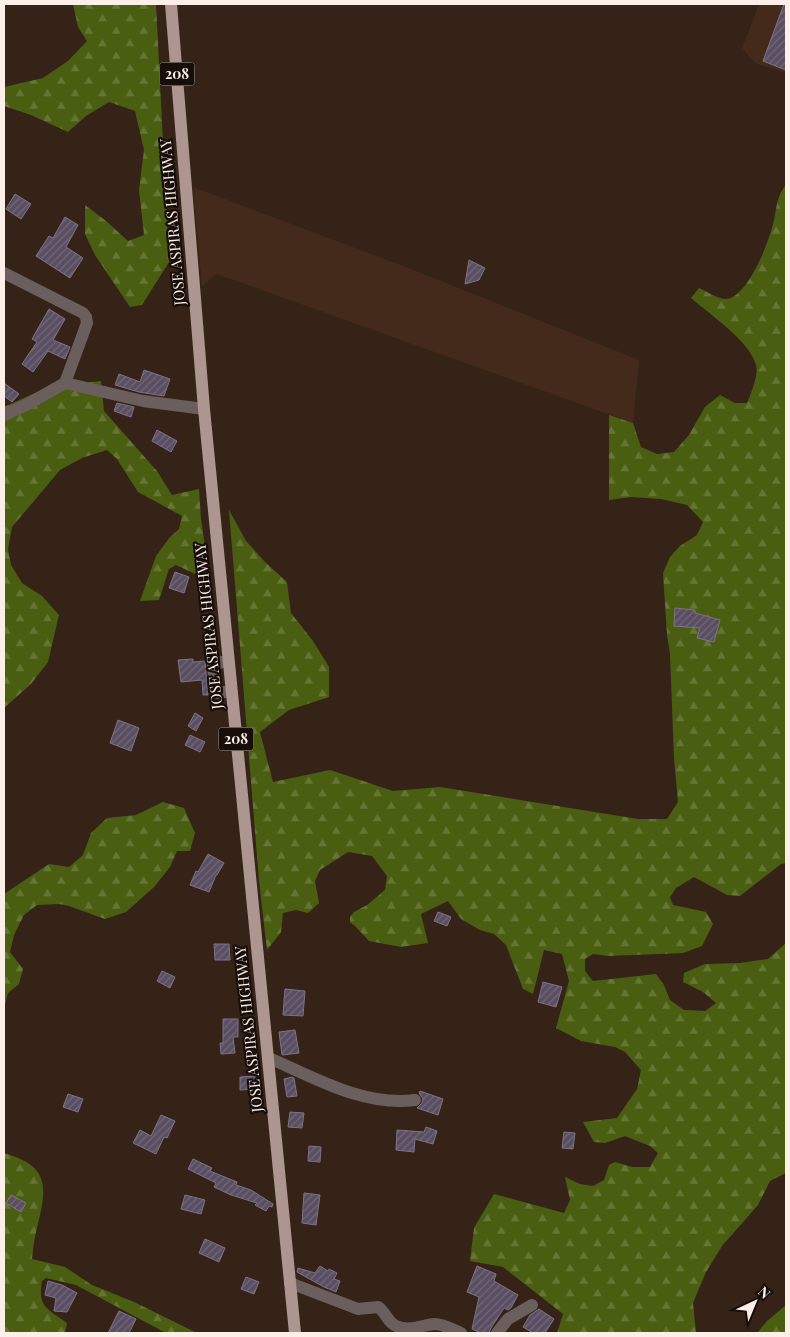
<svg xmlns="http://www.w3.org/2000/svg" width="790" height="1337" font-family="'Playfair Display',serif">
<defs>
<pattern id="forest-firs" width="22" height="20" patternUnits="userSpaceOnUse" patternTransform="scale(1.25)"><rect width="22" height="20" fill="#4a5e12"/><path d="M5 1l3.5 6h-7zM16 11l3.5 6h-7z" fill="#657534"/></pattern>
<pattern id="building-hatch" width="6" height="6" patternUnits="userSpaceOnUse" patternTransform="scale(1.25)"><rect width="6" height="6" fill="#5a4e62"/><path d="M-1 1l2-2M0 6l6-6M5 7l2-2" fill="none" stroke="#736878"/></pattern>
</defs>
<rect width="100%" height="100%" fill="#352318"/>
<!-- built -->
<path fill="#432a1b" d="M759 4H786V73L755 63 742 48Z
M193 187 406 267 639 360 633 423 217 274 202 286Z"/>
<!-- forest -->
<path fill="url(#forest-firs)" d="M73 4H156L169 262 142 305 130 307 95 255 85 234V205L106 221 128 241 144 235 139 190 144 150 135 111 109 102 86 116 68 132 31 115 4 106V87L43 78 68 61 87 41 78 27Z
M786 185V863L781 864 740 896 727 895 694 877 676 888 670 897 673 905 706 912 713 924 702 946 683 953 609 956 593 954 585 959V971L593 981 656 974 664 985 670 1000 684 1010 705 1011 716 1003 703 992 683 982 684 973 705 964 740 963 768 959 786 943V1173L770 1181 758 1205 722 1246 706 1272 693 1303 696 1333H557L563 1314 503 1267 470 1261 474 1228 494 1194 564 1213 570 1200 565 1177 580 1184 593 1186 604 1180 609 1165 615 1162 632 1167H650L658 1153 650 1146 625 1136 605 1143 594 1142 583 1122 617 1118 637 1089 641 1070 625 1052 615 1047 581 1041 556 1028 569 981 562 954 544 950 533 994 523 989 506 945 494 934 480 930 461 919 448 901 421 914 428 943 401 947 369 941 355 926 350 922V917L354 912 367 905 385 890 387 876 372 856 348 852 320 870 315 881 319 903 308 913 296 910 283 913 281 932 267 950 259 881 229 510 246 541 265 562 287 582 291 613 313 641 329 667V697L289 710 260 732 273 782 330 770 393 791 440 787 638 819H667L678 802 674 758 670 654 667 635 663 573 670 557 680 546 697 535 703 522 687 505 661 499 631 497 609 500V415L633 423 641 447 657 454 674 452 689 435 705 407 720 395 735 403H747C751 394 759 374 756 365 750 341 709 314 691 298L699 288C706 291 716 298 724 299 746 301 767 246 772 228 777 213 775 197 786 185Z
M101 381 104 411 157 471 172 495 199 489 201 519 210 581 176 565 169 569 159 600 140 601 156 556 170 537 179 529 182 516 138 492 117 459 107 450 82 458 60 470 12 527 8 549 11 565 22 583 42 596 59 615 48 662 31 684 4 708V407L48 387Z
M163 802 184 808 195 833 190 851H177L170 867 154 887 126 912 105 919 69 906 59 904 37 905 24 915 14 935 10 952 23 969 19 984 8 993 4 1008V894L49 864 69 867 83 855 91 833 107 818 136 815Z
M4 1153C53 1167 46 1190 36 1232 34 1240 33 1250 32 1259L65 1267 92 1285 134 1302 197 1333H166L76 1285 46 1278 42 1281C37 1307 48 1309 67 1323L65 1333H4Z
M785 1306 786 1333H757L767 1321Z"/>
<!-- building -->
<path fill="url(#building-hatch)" stroke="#7e7287" d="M784 4H786V70L763 61Z
M15 194 31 204 21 219 6 209Z
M65 217 78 225 66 247 83 258 70 278 36 256 49 236 53 238Z
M469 260 485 268 479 280 465 284Z
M49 309 65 319 53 340 70 347 65 359 48 351 33 372 22 364 37 342 32 339Z
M144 370 170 379 164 396 139 392 115 385 119 374 140 382Z
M4 383 19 394 12 402 4 396Z
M117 403 134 407 131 417 114 411Z
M157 430 177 441 171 452 152 441Z
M175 572 189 577 184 593 169 588Z
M675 608 695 610V613L720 620 714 642 697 638 700 628 674 626Z
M193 659V662L205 661 208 695H203L202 680 181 682 178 660Z
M195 713 203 718 196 731 188 726Z
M118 720 139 728 131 751 110 743Z
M190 735 205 742 200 752 185 745Z
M208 854 224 863 217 875H216L209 892 190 885 196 871 198 872Z
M438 912 451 917 447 926 434 921Z
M214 944H229L230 960H215Z
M162 971 175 977 170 988 157 981Z
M543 982 562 987 556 1007 538 1002Z
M285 989 305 991 303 1016 283 1015Z
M223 1019H238V1037H233L235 1053 221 1054 220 1043H223Z
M295 1030 299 1053 282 1055 279 1032Z
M255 1076 256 1089 240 1090V1077Z
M292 1077 294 1078 297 1096 287 1097 284 1079Z
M420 1091 443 1099 438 1115 417 1108 422 1103 423 1099 419 1093Z
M68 1094 83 1099 78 1112 63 1107Z
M290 1112 304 1113 302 1128 288 1127Z
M161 1115 175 1121 167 1138 164 1137 156 1154 133 1143 140 1130 151 1136Z
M426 1127 437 1131 433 1144 415 1139 414 1152 396 1150 397 1130 424 1132Z
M564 1132 575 1133 573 1149 562 1148Z
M309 1146 321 1147 320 1162 308 1161Z
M193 1159 212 1168 210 1171 237 1182 236 1185 251 1190 273 1204 272 1207 269 1206 266 1211 255 1205 257 1203 231 1195 214 1187 216 1183 188 1169Z
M304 1193 320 1195 316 1225 302 1223Z
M11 1195 26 1203 21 1212 6 1203Z
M185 1195 205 1200 201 1214 181 1209Z
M205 1239 225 1248 219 1262 199 1253Z
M320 1266 328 1271 329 1269 337 1273 334 1279 340 1281 336 1292 324 1287 297 1272 298 1268 315 1273Z
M477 1266 496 1274 494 1281 518 1295 511 1308 508 1310 504 1308 491 1328 489 1333H481L472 1329 479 1297 467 1292Z
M246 1277 259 1282 254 1294 241 1289Z
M48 1281 62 1285 77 1293 67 1312 54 1311 56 1298 45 1295Z
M539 1309 554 1319 545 1333H533L523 1327 530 1315Z
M119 1311 136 1319 129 1333H108Z"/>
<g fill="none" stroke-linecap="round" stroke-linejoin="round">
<!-- minor -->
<path stroke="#6a5f5c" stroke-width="12" d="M4 273 83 313 86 317 87 323 65 383 28 404 4 415
M65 383 143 401 204 409
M228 661 213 664 215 691 218 693 231 691
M269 1058C315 1078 364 1107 415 1100
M290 1283 358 1309 378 1307C385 1311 388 1323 396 1326 410 1332 421 1325 435 1324 443 1324 453 1330 461 1333
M497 1333 508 1319 532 1305"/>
<!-- major -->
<path stroke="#ad968f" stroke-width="12" d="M171 4 204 409 295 1333"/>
</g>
<g text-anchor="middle" stroke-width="4.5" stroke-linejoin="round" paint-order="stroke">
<!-- shield labels -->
<g fill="#170e0a" stroke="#b7aca5" stroke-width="1">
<rect x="159.5" y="62.5" width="35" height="23" rx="4"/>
<rect x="218.5" y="727.5" width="35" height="23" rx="4"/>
</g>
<g font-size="14" font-weight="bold" fill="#fcefe7">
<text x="177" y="79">208</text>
<text x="236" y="744">208</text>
</g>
<!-- street labels -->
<g font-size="15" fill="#fcefe7" stroke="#170e0a">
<text transform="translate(173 222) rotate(-95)" y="5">JOSE ASPIRAS HIGHWAY</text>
<text transform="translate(209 626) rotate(-96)" y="5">JOSE ASPIRAS HIGHWAY</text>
<text transform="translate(249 1029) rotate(-96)" y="5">JOSE ASPIRAS HIGHWAY</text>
</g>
</g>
<!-- border -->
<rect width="790" height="1337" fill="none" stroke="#fcefe7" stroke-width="10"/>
<!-- north arrow -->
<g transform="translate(755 1302) rotate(44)" stroke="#170e0a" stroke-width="4" paint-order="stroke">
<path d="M0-4L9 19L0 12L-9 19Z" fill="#fcefe7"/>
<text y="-8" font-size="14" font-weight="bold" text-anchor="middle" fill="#fcefe7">N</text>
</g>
</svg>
